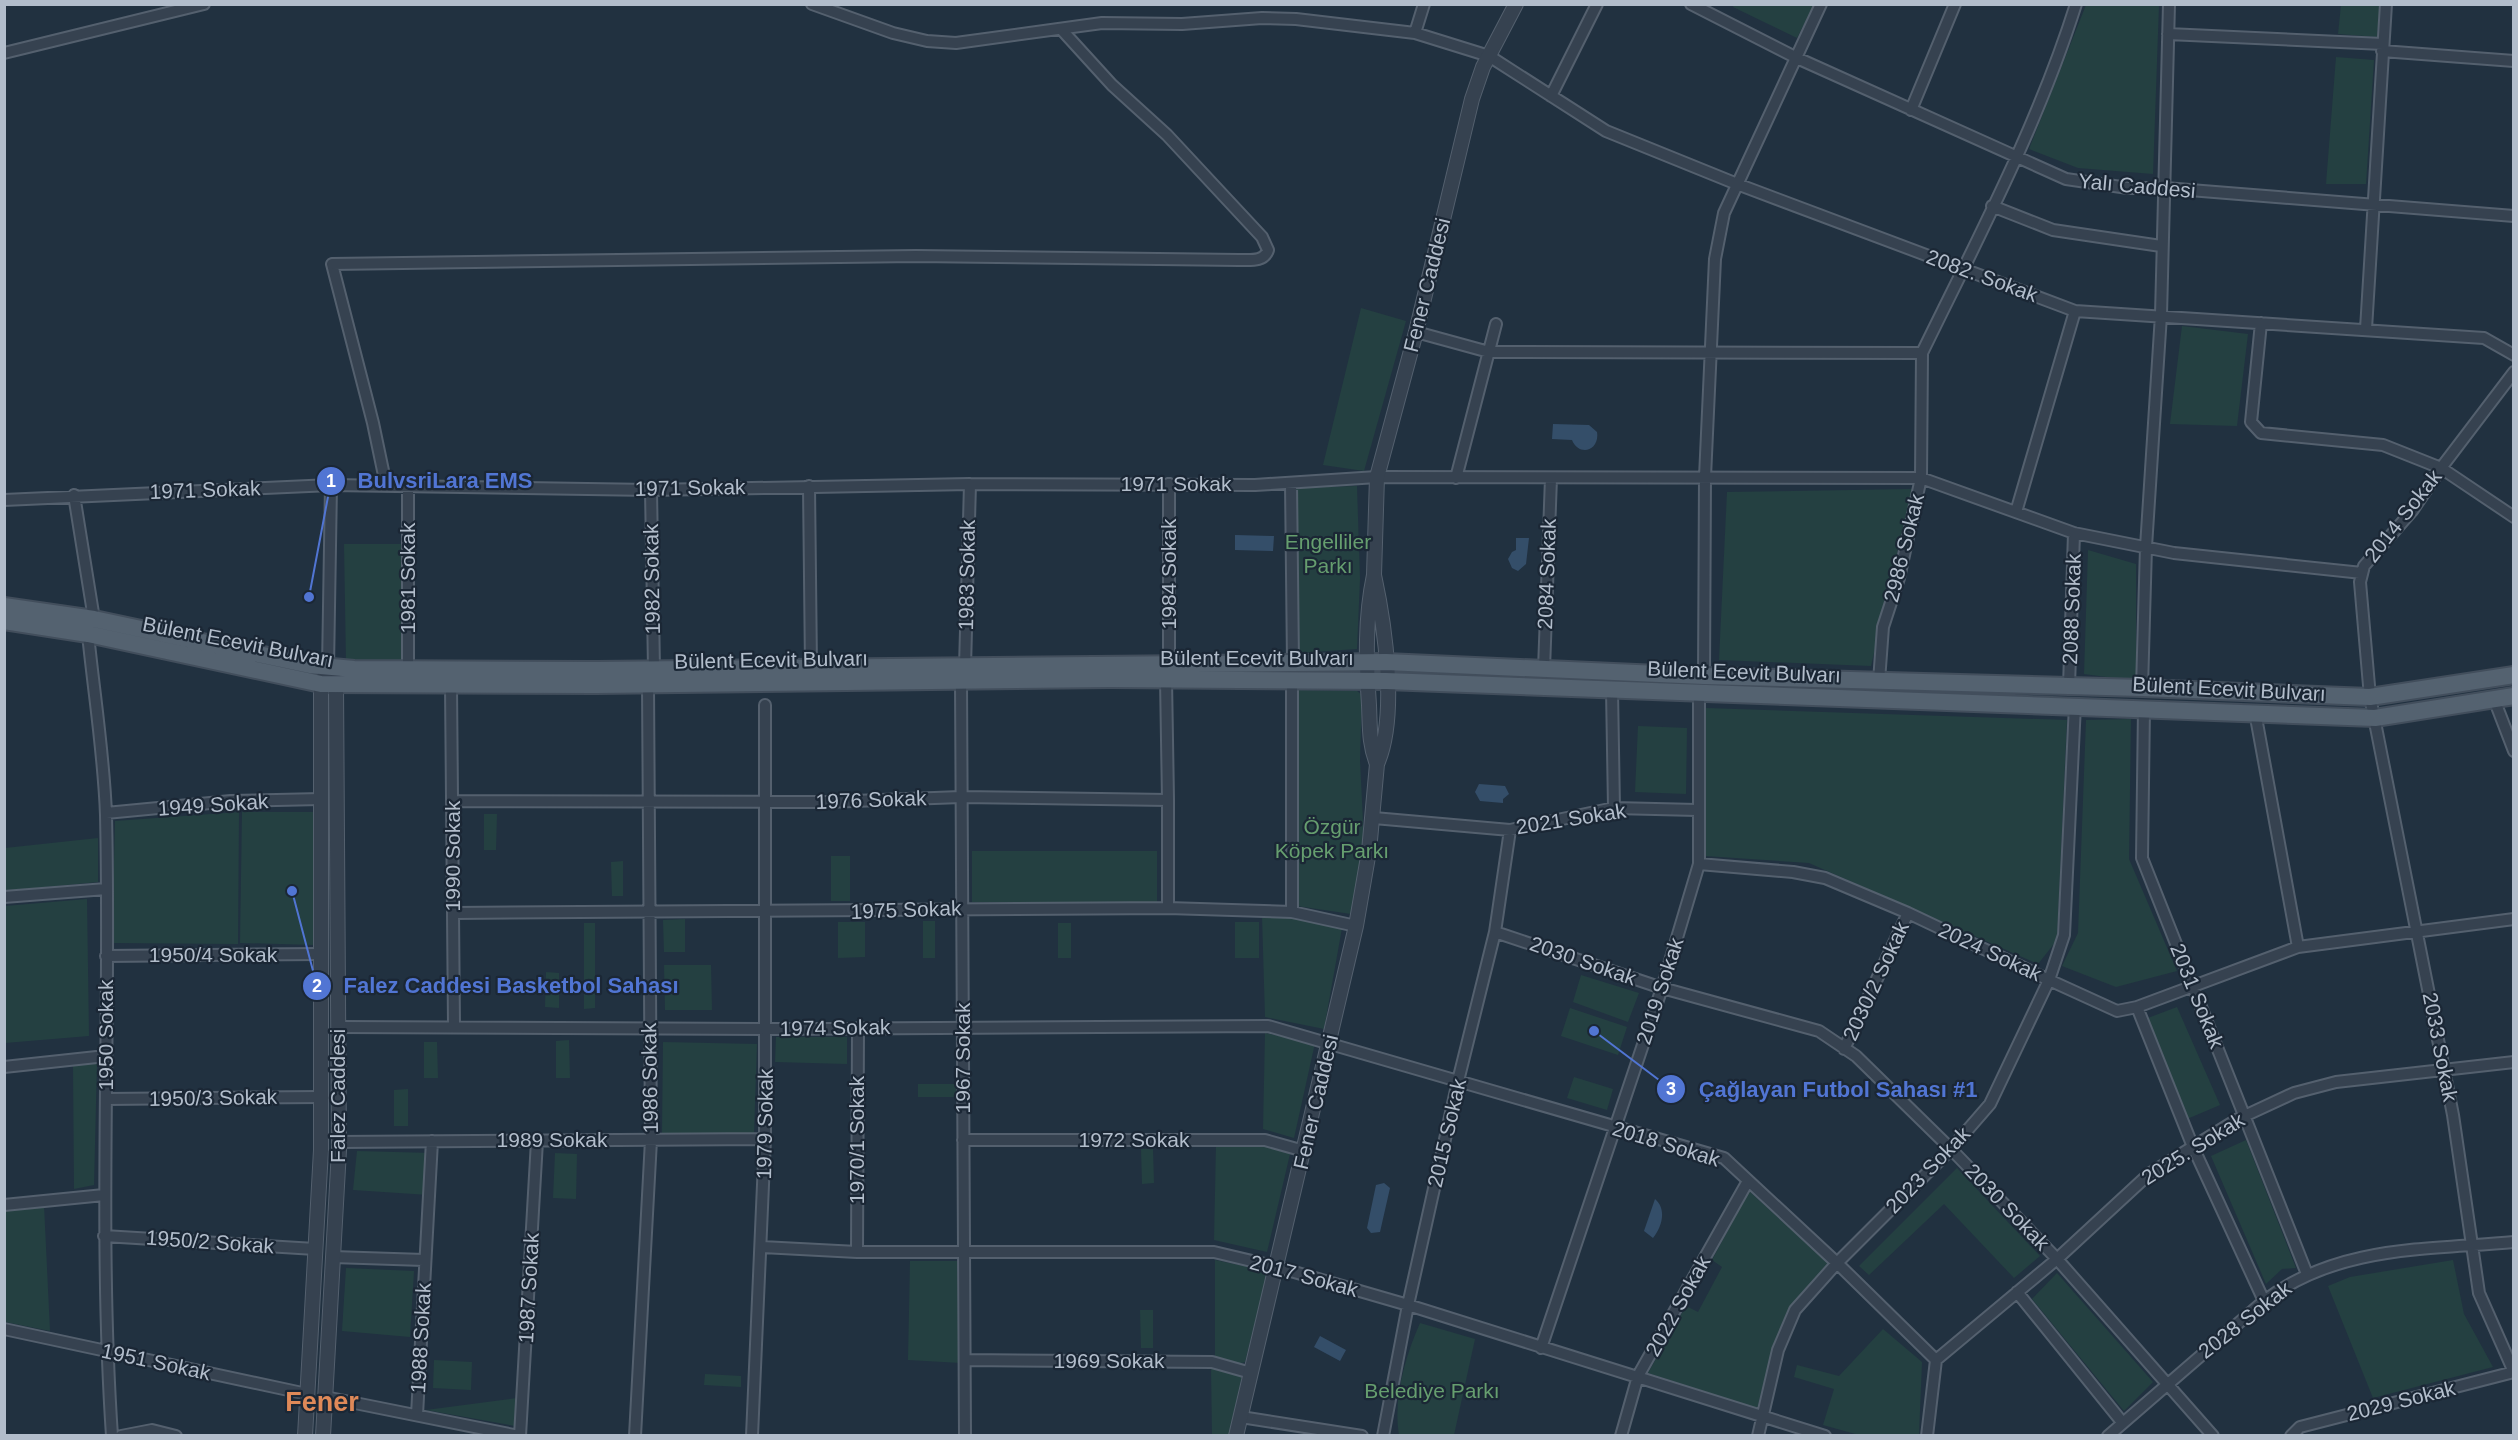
<svg xmlns="http://www.w3.org/2000/svg" width="2518" height="1440" font-family="Helvetica,sans-serif">
<rect width="100%" height="100%" fill="#213140"/>
<!-- green -->
<path fill="#244041" d="M1734 5V4L1814 5 1797 38 1733 7Z
M2086 5H2159L2153 174 2078 168 2029 149Z
M2341 5H2380L2377 37 2338 34Z
M2336 57 2374 60 2366 184H2326Z
M1361 308 1406 321 1364 471 1323 465Z
M2182 326 2248 334 2237 426 2170 424Z
M1357 486 1360 579 1357 649 1298 653 1296 488Z
M1912 489 1871 666 1719 660 1727 492Z
M344 544H404L401 663H346Z
M2088 550 2136 564V681L2084 674Z
M1299 690 1357 691 1362 695 1360 760 1364 842 1351 914 1297 906Z
M1706 708 2067 720 2057 940 2038 964 1809 863 1705 856Z
M2131 719 2129 859 2177 971 2116 987 2062 966 2078 933 2086 720Z
M1638 726 1687 728 1686 794 1635 792Z
M239 812 238 944 112 943 115 821Z
M242 812H314L315 945 240 943Z
M484 814H497L496 850H484Z
M98 838V882L5 891V848Z
M972 851H1157V902H972Z
M831 856H850V901H831Z
M623 861V896H612L611 862Z
M87 899 89 1036 5 1043V906Z
M1262 916 1291 918 1342 928 1324 1029 1265 1017Z
M685 919V952H664L663 920Z
M923 921H935V958H923Z
M838 922H865V957L838 958Z
M1235 922H1259V958H1235Z
M584 923H595V1008L584 1009Z
M1058 923H1071V958H1058Z
M664 965H711L712 1010H665Z
M546 972 559 973V1008L545 1007Z
M1581 975 1639 993 1628 1022 1573 1002Z
M2177 1007 2220 1105 2180 1122 2140 1021Z
M1570 1008 1627 1027 1618 1055 1561 1036Z
M1265 1033 1315 1043 1294 1138 1263 1129Z
M776 1037H847V1064L775 1062Z
M569 1040 570 1078H556V1041Z
M424 1042H437L438 1078H424Z
M663 1042 757 1044 754 1134 662 1133Z
M97 1062 94 1185 74 1189 73 1065Z
M1574 1077 1613 1089 1607 1110 1567 1098Z
M918 1084H956V1097H918Z
M408 1089V1126H394V1090Z
M2246 1140 2296 1268 2282 1269 2266 1284 2211 1156Z
M1216 1144 1265 1145 1290 1154 1267 1252 1214 1240Z
M1141 1149H1153L1154 1183 1142 1184Z
M357 1151 432 1153 429 1195 353 1190Z
M555 1153 577 1154 576 1199 553 1198Z
M1957 1168 2040 1256 2014 1278 1944 1204 1869 1275 1859 1266Z
M1749 1191 1829 1264 1788 1310 1773 1347 1757 1409 1648 1373 1686 1306 1698 1312 1722 1267 1712 1260Z
M44 1205 50 1331 5 1322 4 1210Z
M1215 1260 1268 1271 1245 1362 1238 1364 1215 1358Z
M2453 1260 2464 1314 2493 1367 2373 1398 2328 1286 2350 1277Z
M910 1261H962L961 1363 908 1360Z
M346 1268 414 1271 410 1337 342 1331Z
M2057 1273 2153 1382 2124 1411 2032 1299Z
M1140 1310H1153V1348H1141Z
M1420 1323 1475 1339 1454 1435H1399C1393 1399 1405 1357 1420 1323Z
M1883 1329 1922 1362 1919 1435H1859L1823 1425 1834 1389 1794 1377 1797 1365 1839 1376Z
M434 1360 472 1362 471 1390 433 1388Z
M1211 1368 1242 1376 1229 1435H1212Z
M705 1374 741 1376V1387L704 1385Z
M517 1398 515 1426 426 1410Z"/>
<!-- water -->
<path fill="#344e69" d="M1553 424 1589 425 1597 432C1600 451 1579 457 1572 440L1552 439Z
M1235 535 1274 536 1273 551 1235 550Z
M1516 538H1529L1526 564 1518 571 1512 568 1508 559 1512 552 1516 550Z
M1479 784 1505 786 1509 794 1503 799V803L1480 801 1475 792Z
M1384 1183 1390 1188 1380 1232 1371 1233 1367 1228 1376 1185Z
M1655 1199C1667 1209 1662 1227 1653 1238L1644 1231Z
M1320 1336 1346 1350 1340 1361 1314 1347Z"/>
<g fill="none" stroke-linecap="round" stroke-linejoin="round">
<!-- minor casing -->
<g stroke="#54606e" stroke-width="14">
<path id="minor" d="M812 4 893 33 927 41 956 43 1102 23 1182 24 1262 18 1296 19 1415 33 1489 56 1606 131 1737 184 2075 311 2484 338 2514 355
M1691 4 1797 58 2066 179 2128 188H2165L2514 216
M1415 33 1424 4
M2168 34 2383 44
M2382 51 2514 61
M4 53 204 4
M1551 96 1597 4
M1911 110 1955 4
M1992 206 2053 230 2161 246
M2261 323 2251 422 2261 433 2383 445 2441 468 2514 517
M2366 329 2386 4
M1922 353C1977 240 2038 125 2076 4
M2514 372 2441 468 2412 511 2364 566 2360 582 2370 697 2453 1115 2479 1293 2514 1372
M1456 478 1496 324
M1291 483 1293 663
M1169 484V664
M386 485 373 423 332 264 916 256 1239 260C1251 260 1264 262 1268 250L1262 237 1167 135 1112 85 1061 29
M408 486V670
M809 486 811 667
M651 490 654 669
M74 495 94 619
M4 500 331 485 651 490 970 484 1255 485 1377 477 1921 478 1922 353 1489 352 1416 332
M2016 512 2075 311
M88 634C94 694 104 755 106 815 111 1022 98 1229 112 1436
M965 667 970 484
M328 668 331 485
M1544 669 1551 478
M1704 676 1705 477 1715 259 1724 213 1821 4
M961 681 965 1436
M1879 681 1883 627 1899 578 1921 478 2074 533 2174 553 2362 573
M451 685 454 1026
M2069 686 2074 533
M2142 688 2146 547 2161 315 2169 4
M1612 690 1614 808
M2494 699 2514 751
M2144 708 2142 858 2307 1274
M2255 712 2298 947
M1168 800V908
M453 801 827 802 961 797 1168 800 1166 679
M106 813 231 801 321 799
M1374 818 1510 830 1614 808 1697 810
M1699 864 1793 872 1825 878 1908 913 2049 980 2064 935 2075 705
M4 897 106 889
M1292 912V680
M454 913 1168 908 1292 912 1356 926
M1495 932 1662 988 1819 1031 1856 1056 1951 1149 2057 1259 2213 1436
M106 956 321 954
M2137 1007 2193 1147 2264 1301
M339 1027 776 1029 1268 1026 1724 1158 1837 1263 1936 1360
M1844 1049 1908 913
M4 1067 106 1056
M106 1099 321 1097
M963 1140H1265L1304 1151
M339 1142 765 1139
M4 1205 104 1195
M104 1236 315 1249
M762 1247 857 1252H1214L1277 1267 1408 1305 1825 1436
M857 1252 858 1028
M333 1257 424 1260
M2017 1292 2122 1422
M4 1329 307 1394
M1541 1348 1662 988 1699 864V693
M965 1360 1212 1362 1251 1373
M325 1397 519 1436
M417 1415 432 1141
M1241 1417 1362 1436
M121 1436 152 1430 176 1436
M520 1436 537 1141
M635 1436 651 1140 648 685
M752 1436 765 1139V705
M1383 1436 1408 1305 1458 1081 1495 932 1510 830
M1621 1436 1638 1376 1748 1181
M1758 1436 1778 1350 1795 1310 1837 1263 1951 1149 1990 1104 2049 980 2117 1011 2137 1007 2298 947 2514 919
M1927 1436 1936 1360 2057 1259 2149 1174 2238 1119 2294 1093 2336 1082 2514 1062
M2108 1436 2264 1301C2338 1245 2426 1250 2514 1242
M2291 1436 2300 1427 2514 1372"/>
</g>
<!-- tertiary casing -->
<g stroke="#54606e" stroke-width="16">
<path id="tertiary" d="M1374 575 1377 477 1416 332 1472 99 1483 67 1516 4
M1374 575C1385 626 1398 716 1377 764 1369 744 1370 727 1369 705 1366 661 1365 618 1374 575Z
M305 1436 321 1150V684L324 677
M323 1436 339 1150 336 684 333 677
M1236 1436 1356 926 1369 851 1377 764"/>
</g>
<!-- primary casing -->
<g stroke="#424e5c" stroke-width="20">
<path id="primary" d="M4 606 94 619 310 665 354 669 596 670 1386 662 1704 676 2142 688 2370 697 2514 675
M4 621 88 634 321 684 596 685 1110 679 1386 681 2375 718 2514 696"/>
</g>
<!-- minor -->
<use href="#minor" stroke="#364250" stroke-width="10"/>
<!-- tertiary -->
<use href="#tertiary" stroke="#364250" stroke-width="14"/>
<!-- primary -->
<use href="#primary" stroke="#546270" stroke-width="16"/>
</g>
<g text-anchor="middle" stroke-width="4.5" stroke-linejoin="round" paint-order="stroke">
<!-- street labels -->
<g font-size="21" fill="#b2bdcb" stroke="#1b2735">
<text transform="translate(2137 186) rotate(5)" y="7">Yalı Caddesi</text>
<text transform="translate(1982 276) rotate(20)" y="7">2082. Sokak</text>
<text transform="translate(1427 285) rotate(-76)" y="7">Fener Caddesi</text>
<text x="1176" y="491">1971 Sokak</text>
<text transform="translate(690 488) rotate(-1)" y="7">1971 Sokak</text>
<text transform="translate(205 490) rotate(-2)" y="7">1971 Sokak</text>
<text transform="translate(2403 516) rotate(-52)" y="7">2014 Sokak</text>
<text transform="translate(1904 548) rotate(-76)" y="7">2986 Sokak</text>
<text transform="translate(1169 574) rotate(-90)" y="7">1984 Sokak</text>
<text transform="translate(1547 574) rotate(-88)" y="7">2084 Sokak</text>
<text transform="translate(967 575) rotate(-89)" y="7">1983 Sokak</text>
<text transform="translate(408 578) rotate(-90)" y="7">1981 Sokak</text>
<text transform="translate(652 579) rotate(-91)" y="7">1982 Sokak</text>
<text transform="translate(2072 609) rotate(-88)" y="7">2088 Sokak</text>
<text transform="translate(238 642) rotate(11)" y="7">Bülent Ecevit Bulvarı</text>
<text x="1257" y="665">Bülent Ecevit Bulvarı</text>
<text transform="translate(771 660) rotate(-1)" y="7">Bülent Ecevit Bulvarı</text>
<text transform="translate(1744 672) rotate(2)" y="7">Bülent Ecevit Bulvarı</text>
<text transform="translate(2229 689) rotate(3)" y="7">Bülent Ecevit Bulvarı</text>
<text transform="translate(871 800) rotate(-2)" y="7">1976 Sokak</text>
<text transform="translate(213 805) rotate(-4)" y="7">1949 Sokak</text>
<text transform="translate(1571 819) rotate(-9)" y="7">2021 Sokak</text>
<text transform="translate(453 856) rotate(-90)" y="7">1990 Sokak</text>
<text transform="translate(906 910) rotate(-2)" y="7">1975 Sokak</text>
<text transform="translate(1990 952) rotate(25)" y="7">2024 Sokak</text>
<text x="213" y="962">1950/4 Sokak</text>
<text transform="translate(1583 961) rotate(19)" y="7">2030 Sokak</text>
<text transform="translate(1876 981) rotate(-65)" y="7">2030/2 Sokak</text>
<text transform="translate(1660 991) rotate(-72)" y="7">2019 Sokak</text>
<text transform="translate(2197 996) rotate(68)" y="7">2031 Sokak</text>
<text transform="translate(835 1028) rotate(-1)" y="7">1974 Sokak</text>
<text transform="translate(106 1035) rotate(-90)" y="7">1950 Sokak</text>
<text transform="translate(2440 1047) rotate(79)" y="7">2033 Sokak</text>
<text transform="translate(963 1058) rotate(-90)" y="7">1967 Sokak</text>
<text transform="translate(650 1078) rotate(-91)" y="7">1986 Sokak</text>
<text transform="translate(338 1096) rotate(-90)" y="7">Falez Caddesi</text>
<text transform="translate(213 1098) rotate(-1)" y="7">1950/3 Sokak</text>
<text transform="translate(1316 1102) rotate(-77)" y="7">Fener Caddesi</text>
<text transform="translate(765 1124) rotate(-89)" y="7">1979 Sokak</text>
<text transform="translate(1447 1133) rotate(-77)" y="7">2015 Sokak</text>
<text x="552" y="1147">1989 Sokak</text>
<text transform="translate(857 1140) rotate(-90)" y="7">1970/1 Sokak</text>
<text x="1134" y="1147">1972 Sokak</text>
<text transform="translate(1666 1144) rotate(17)" y="7">2018 Sokak</text>
<text transform="translate(2193 1149) rotate(-32)" y="7">2025. Sokak</text>
<text transform="translate(1928 1170) rotate(-46)" y="7">2023 Sokak</text>
<text transform="translate(2007 1207) rotate(46)" y="7">2030 Sokak</text>
<text transform="translate(210 1242) rotate(4)" y="7">1950/2 Sokak</text>
<text transform="translate(1304 1276) rotate(15)" y="7">2017 Sokak</text>
<text transform="translate(529 1288) rotate(-87)" y="7">1987 Sokak</text>
<text transform="translate(1678 1306) rotate(-61)" y="7">2022 Sokak</text>
<text transform="translate(2245 1320) rotate(-38)" y="7">2028 Sokak</text>
<text transform="translate(421 1338) rotate(-87)" y="7">1988 Sokak</text>
<text x="1109" y="1368">1969 Sokak</text>
<text transform="translate(156 1362) rotate(12)" y="7">1951 Sokak</text>
<text transform="translate(2401 1401) rotate(-14)" y="7">2029 Sokak</text>
</g>
<!-- park labels -->
<g font-size="21" fill="#669e6f" stroke="#1b2735">
<text x="1328" y="549">Engelliler<tspan x="1328" dy="24">Parkı</tspan></text>
<text x="1332" y="834">Özgür<tspan x="1332" dy="24">Köpek Parkı</tspan></text>
<text x="1432" y="1398">Belediye Parkı</text>
</g>
<!-- district labels -->
<g font-size="27" font-weight="bold" fill="#df8958" stroke="#1b2735">
<text x="322" y="1411">Fener</text>
</g>
</g>
<!-- callouts -->
<path fill="none" stroke="#5175d3" stroke-width="2" d="M309 597L331 481M292 891L317 986M1594 1031L1671 1089"/>
<g fill="#5175d3" stroke="#1b2735" stroke-width="2">
<circle cx="309" cy="597" r="6"/>
<circle cx="292" cy="891" r="6"/>
<circle cx="1594" cy="1031" r="6"/>
<circle cx="331" cy="481" r="15"/>
<circle cx="317" cy="986" r="15"/>
<circle cx="1671" cy="1089" r="15"/>
</g>
<g font-size="18" text-anchor="middle" font-weight="bold" fill="#fff">
<text x="331" y="487">1</text>
<text x="317" y="992">2</text>
<text x="1671" y="1095">3</text>
</g>
<g font-size="22" text-anchor="middle" font-weight="bold" fill="#5175d3" stroke="#1b2735" stroke-width="4.5" stroke-linejoin="round" paint-order="stroke">
<text x="445" y="488">BulvsriLara EMS</text>
<text x="511" y="993">Falez Caddesi Basketbol Sahası</text>
<text x="1838" y="1097">Çağlayan Futbol Sahası #1</text>
</g>
<!-- border -->
<rect width="2518" height="1440" fill="none" stroke="#b2bdcb" stroke-width="12"/>
</svg>
